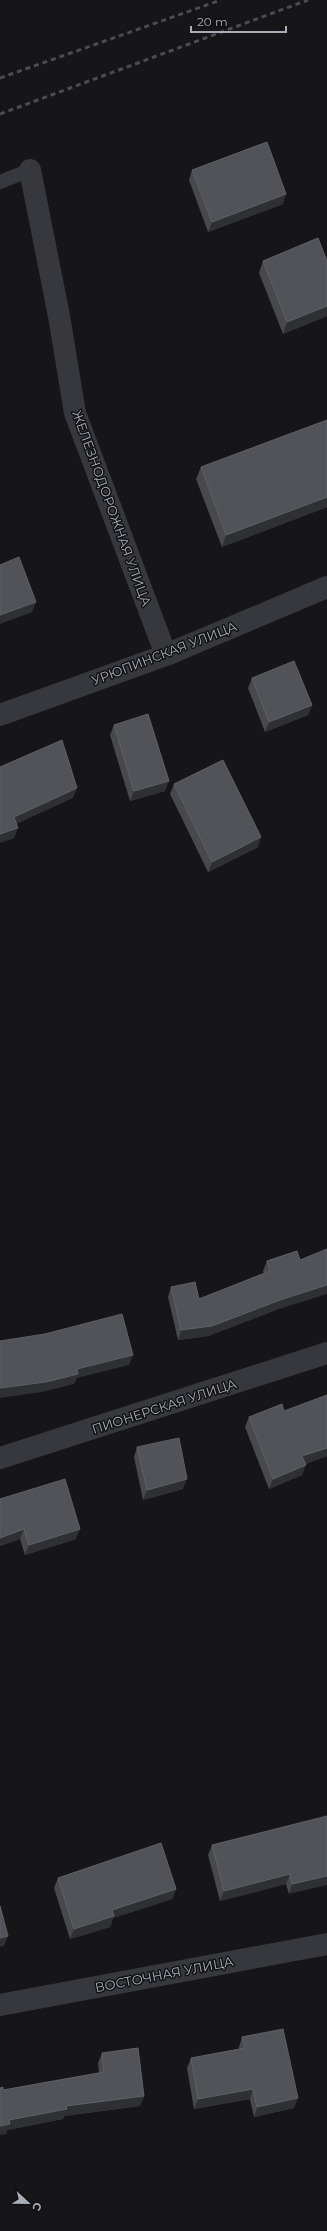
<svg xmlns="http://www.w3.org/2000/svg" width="327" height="2231" font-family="Montserrat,sans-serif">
<rect width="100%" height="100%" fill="#161618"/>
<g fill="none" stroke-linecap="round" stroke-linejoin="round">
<!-- service -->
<path stroke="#37383d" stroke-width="14" d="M0 182 30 170"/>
<!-- minor -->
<path stroke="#37383d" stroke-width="22" d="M30 170 59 316 75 413 166 655
M0 715 166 655 327 587
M0 1458 327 1353"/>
<!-- tertiary -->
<path stroke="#37383d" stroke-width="22" d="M0 2005 327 1944"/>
<!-- rail -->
<path stroke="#4a4c52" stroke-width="3" stroke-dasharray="5 4" stroke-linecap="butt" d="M0 78 221 0
M0 114 308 0"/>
</g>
<!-- wall -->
<path fill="#47494d" d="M192 170 283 204 208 232 189 180Z
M263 261H327V316L283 334 259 273Z
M327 420V507L222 547 196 479 201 467Z
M252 678 312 705 308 715 265 732 248 688Z
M114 725 165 791 130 801 110 735Z
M174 784 258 847 208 872 170 794Z
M297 1251 276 1310 208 1336 178 1340 168 1297 171 1287 199 1299 264 1274 263 1271 267 1261Z
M327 1395V1456L305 1464 302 1475 269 1489 245 1427 249 1417 284 1411Z
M137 1447 183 1489 143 1500 134 1457Z
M0 1499 76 1539 25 1555 20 1539 0 1546Z
M327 1816 289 1894 286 1884 220 1901 208 1855 212 1845Z
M58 1878 176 1889 172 1899 113 1918 110 1927 70 1939 54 1888Z
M242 2037 294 2108 254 2117 250 2099 194 2109 187 2068 191 2058 239 2049V2047Z
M102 2053 144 2096 140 2106 64 2116 63 2119 7 2130 6 2134 3 2090 99 2073 98 2063Z"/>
<!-- shaded-wall -->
<path fill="#2f3033" d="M286 194 283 204 208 232 212 222Z
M327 306V316L283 334 287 322Z
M327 497V507L222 547 226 535Z
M36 602 32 612 0 624V615Z
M312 705 308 715 265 732 269 722Z
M169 781 165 791 130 801 134 791Z
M77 788 73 798 10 827 14 817Z
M18 828 14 838 0 843V834Z
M261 837 258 847 208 872 212 862Z
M327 1285V1294L276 1310 208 1336 178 1340 181 1330Z
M133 1355 129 1365 77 1378 74 1384 42 1392 0 1398V1388Z
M327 1448V1456L299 1467 302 1456Z
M306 1465 302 1475 269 1489 273 1479Z
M187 1479 183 1489 143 1500 147 1490Z
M24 1529 20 1539 0 1546V1538Z
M80 1529 76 1539 25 1555 29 1545Z
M290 1874 286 1884 220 1901 224 1891Z
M327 1876V1885L289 1894 292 1884Z
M176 1889 172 1899 113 1918 110 1927 70 1939 74 1929 112 1910Z
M8 1936 4 1946 0 1947V1938Z
M253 2089 250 2099 194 2109 198 2099Z
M144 2096 140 2106 64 2116 63 2119 7 2130 6 2134 0 2135V2126L9 2120 66 2106Z
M298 2098 294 2108 254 2117 257 2107Z"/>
<!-- building -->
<path fill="#525359" stroke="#5f6168" d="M267 142 286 194 212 222 192 170Z
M318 238 327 261V306L287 322 263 261Z
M327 420V497L226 535 201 467Z
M19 557 36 602 0 615V565Z
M294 661 312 705 269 722 252 678Z
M148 714 169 781 134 791 114 725Z
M62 740 77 788 14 817 18 828 0 834V767Z
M223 760 261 837 212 862 174 784Z
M327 1249V1285L280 1300 212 1326 181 1330 171 1287 195 1282 199 1299 270 1271 267 1261 297 1251 300 1260Z
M122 1314 133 1355 77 1369 78 1374 46 1382 0 1388V1341L45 1334Z
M327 1395V1448L302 1456 306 1465 273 1479 249 1417 282 1404 284 1411Z
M179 1438 187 1479 147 1490 137 1447Z
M65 1479 80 1529 29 1545 24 1529 0 1538V1499Z
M327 1816V1876L292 1884 290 1874 224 1891 212 1845Z
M161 1843 176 1889 112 1910 114 1916 74 1929 58 1878Z
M0 1906 8 1936 0 1938Z
M283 2029 298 2098 257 2107 253 2089 198 2099 191 2058 245 2048 242 2037Z
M138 2048 144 2096 66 2106 67 2109 9 2120 10 2124 0 2126V2088L3 2087V2090L104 2072 102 2053Z"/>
<g text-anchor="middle" stroke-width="3" stroke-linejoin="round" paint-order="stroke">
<!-- street labels -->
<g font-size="13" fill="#a8adb8" stroke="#111113">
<text transform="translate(112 508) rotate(70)" y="5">ЖЕЛЕЗНОДОРОЖНАЯ УЛИЦА</text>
<text transform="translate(164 653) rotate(-21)" y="5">УРЮПИНСКАЯ УЛИЦА</text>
<text transform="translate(164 1406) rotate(-18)" y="5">ПИОНЕРСКАЯ УЛИЦА</text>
<text transform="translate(164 1974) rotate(-11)" y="5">ВОСТОЧНАЯ УЛИЦА</text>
</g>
</g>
<!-- north arrow -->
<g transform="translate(28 2203) rotate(112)" stroke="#111113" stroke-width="3" paint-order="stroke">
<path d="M0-3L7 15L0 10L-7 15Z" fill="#a8adb8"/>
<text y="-6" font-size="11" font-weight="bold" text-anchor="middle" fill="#a8adb8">С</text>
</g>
<!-- scale -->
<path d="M191 26v6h95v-6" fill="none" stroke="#a8adb8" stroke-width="2"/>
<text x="197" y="26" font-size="12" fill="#a8adb8" stroke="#111113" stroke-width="3" paint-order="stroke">20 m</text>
</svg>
